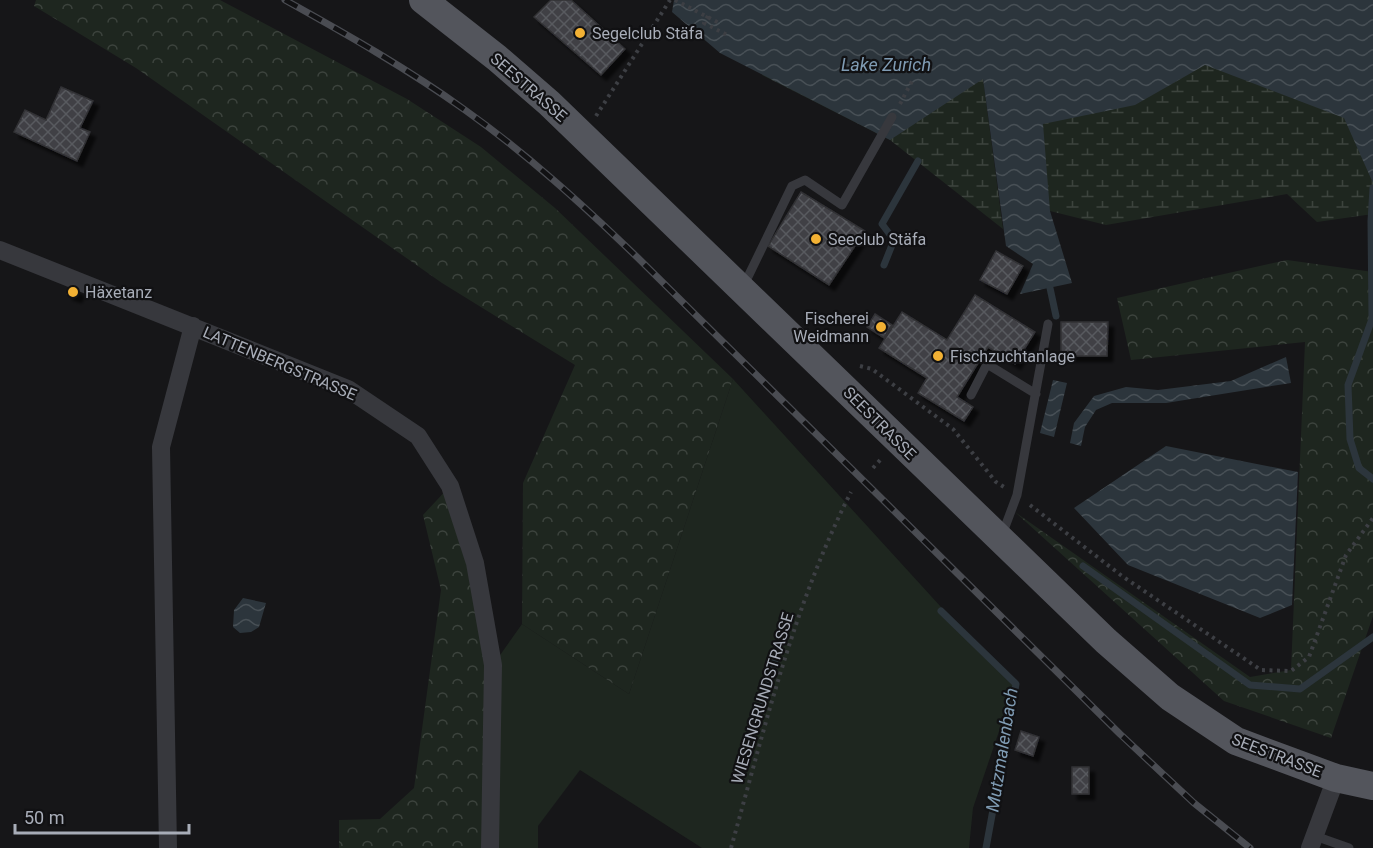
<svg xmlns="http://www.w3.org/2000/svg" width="1373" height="848" font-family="Roboto,sans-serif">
<defs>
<pattern id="forest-crowns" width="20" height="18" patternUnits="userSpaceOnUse" patternTransform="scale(1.5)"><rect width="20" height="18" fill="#1e261f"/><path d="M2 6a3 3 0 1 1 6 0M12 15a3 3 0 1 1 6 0" fill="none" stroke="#3c433d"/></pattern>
<pattern id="wetland-marsh" width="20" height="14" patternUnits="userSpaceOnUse" patternTransform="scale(1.5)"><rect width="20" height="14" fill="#1e261f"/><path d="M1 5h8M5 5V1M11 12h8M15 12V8" fill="none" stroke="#3c433d"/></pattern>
<pattern id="water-waves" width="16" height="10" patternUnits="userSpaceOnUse" patternTransform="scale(1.5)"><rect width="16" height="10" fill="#2c353c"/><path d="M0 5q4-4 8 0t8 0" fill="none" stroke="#485056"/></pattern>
<pattern id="building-cross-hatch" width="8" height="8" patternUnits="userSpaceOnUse" patternTransform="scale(1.5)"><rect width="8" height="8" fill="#404145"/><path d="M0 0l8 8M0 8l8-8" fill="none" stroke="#595a5e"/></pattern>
<filter id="shadow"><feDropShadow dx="5.5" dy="5.5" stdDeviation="1.5" flood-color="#0009"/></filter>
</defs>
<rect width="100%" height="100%" fill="#161618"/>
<!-- green -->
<path fill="#1e261f" d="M733 379 1014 687 973 808 969 848H702L580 770 538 826V848H490L493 665 522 624 629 694Z"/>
<!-- forest -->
<path fill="url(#forest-crowns)" d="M36 0H220L407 99 481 147 555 208 733 379 629 694 522 624 523 483 575 365 442 283 136 68 34 6Z
M1287 260 1373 272V616L1331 738 1224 701 1015 512 1250 677 1291 670 1305 342 1131 360 1117 298Z
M450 486 493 665 490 848H339V820L380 819 414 788 441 590 423 515Z"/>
<!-- wetland -->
<path fill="url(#wetland-marsh)" d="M787 24 983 79 1003 229 890 140 762 75Z
M1207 49 1373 91V214L1317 222 1287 194 1106 225 1050 211 1037 168 1043 124Z"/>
<!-- water -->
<path fill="url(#water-waves)" d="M674 0H1373V183L1344 118 1205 65 1135 105 1043 124 1050 211 1072 283 1020 294 1033 264 1006 246 983 79 890 140 720 53 672 12Z
M1286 357 1291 383 1166 403H1112L1096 410 1085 427 1081 446 1070 443 1074 423 1094 396 1126 387 1158 390 1231 381Z
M1053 380 1067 383 1054 437 1040 433Z
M1166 446 1298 472 1292 605 1260 618 1128 565 1074 508Z
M243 598 266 603 259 627 251 632 240 633 233 627 234 610Z"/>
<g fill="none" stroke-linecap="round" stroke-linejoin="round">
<!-- stream -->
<path stroke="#2c353c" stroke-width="7" d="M1373 188 1371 221 1372 319 1348 385 1350 439 1359 468 1373 479
M884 265 894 240 882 224 918 161
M1050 288 1056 316
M1083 566 1250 685 1300 689 1373 637
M941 611 1016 684 986 848
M763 702 780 643"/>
</g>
<!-- building -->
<path fill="url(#building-cross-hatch)" stroke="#303034" stroke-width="1.5" filter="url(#shadow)" d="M551 0H571L625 49 601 75 534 17Z
M61 87 93 101 80 128 90 132 77 161 14 132 25 110 46 120Z
M801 192 865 231 829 285 768 246Z
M996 251 1023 266 1007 294 980 280Z
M70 287 79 291 76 297 67 294Z
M975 295 1035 332 1015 364 988 347 957 397 973 407 964 421 918 393 927 378 879 348 902 312 947 340Z
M875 314 892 325 884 338 867 327Z
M1061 322H1108L1107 356H1061Z
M1021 731 1039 737 1033 756 1015 750Z
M1072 767H1089V794H1072Z"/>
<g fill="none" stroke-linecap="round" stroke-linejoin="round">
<!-- path -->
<path stroke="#3d3f44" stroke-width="4" stroke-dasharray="3 4.5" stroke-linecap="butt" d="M675 0 719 23
M708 16 704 23 729 36
M900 104 912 81
M596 116 670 0
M860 366 872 369 953 429 996 482 1004 487
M873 468 882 458
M1030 505 1122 576 1261 670 1291 671 1309 657 1346 555 1373 518
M731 848C765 727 794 604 851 492"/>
<!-- service -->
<path stroke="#37383d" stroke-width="9" d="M744 285 792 186 805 180 842 205 892 117
M971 395 987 364 1036 394
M1002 535 1017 495 1048 324
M1315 836 1349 848"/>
<!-- minor -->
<path stroke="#37383d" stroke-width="18" d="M0 250 348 389 418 436 450 486 475 563 493 665 490 848
M168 848 161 447 193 326
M1310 848 1336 778"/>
<!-- primary -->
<path stroke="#53555c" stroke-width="28" d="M423 0 497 58 549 103 1106 641 1170 697 1236 741 1336 778 1373 786"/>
<!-- rail casing -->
<g stroke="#4a4c52" stroke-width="7">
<path id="rail" d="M285 0C346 34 408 69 465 110 527 154 583 205 638 258L1120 734 1194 803 1250 848"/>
</g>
<!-- rail -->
<use href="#rail" stroke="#111113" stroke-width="4.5" stroke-dasharray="14" stroke-linecap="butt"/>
</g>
<!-- markers -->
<g fill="#f2b134" stroke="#111113" stroke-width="2">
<circle cx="580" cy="33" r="6"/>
<circle cx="816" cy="239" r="6"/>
<circle cx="73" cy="292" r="6"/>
<circle cx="881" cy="327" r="6"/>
<circle cx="938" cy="356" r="6"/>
</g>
<g text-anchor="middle" stroke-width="4.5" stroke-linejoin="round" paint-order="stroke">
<!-- poi labels -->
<g font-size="16" fill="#a8adb8" stroke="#111113" text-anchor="start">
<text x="592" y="39">Segelclub Stäfa</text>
<text x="828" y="245">Seeclub Stäfa</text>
<text x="85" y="298">Häxetanz</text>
<text x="869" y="324" text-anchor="end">Fischerei<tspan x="869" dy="18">Weidmann</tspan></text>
<text x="950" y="362">Fischzuchtanlage</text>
</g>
<!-- street labels -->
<g font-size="16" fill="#a8adb8" stroke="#111113">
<text transform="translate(529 87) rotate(41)" y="6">SEESTRASSE</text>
<text transform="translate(280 363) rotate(23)" y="6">LATTENBERGSTRASSE</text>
<text transform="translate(880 423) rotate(45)" y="6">SEESTRASSE</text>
<text transform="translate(762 698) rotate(-73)" y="6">WIESENGRUNDSTRASSE</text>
<text transform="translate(1277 755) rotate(21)" y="6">SEESTRASSE</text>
</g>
<!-- water labels -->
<g font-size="18" font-style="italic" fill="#7f9bb3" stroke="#111113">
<text x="886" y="71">Lake Zurich</text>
<text transform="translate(1002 750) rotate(-81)" y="6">Mutzmalenbach</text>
</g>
</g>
<!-- scale -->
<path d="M15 824v9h174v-9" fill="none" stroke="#a8adb8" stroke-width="3"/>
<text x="24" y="824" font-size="18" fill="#a8adb8" stroke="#111113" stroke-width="4.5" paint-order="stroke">50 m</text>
</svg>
